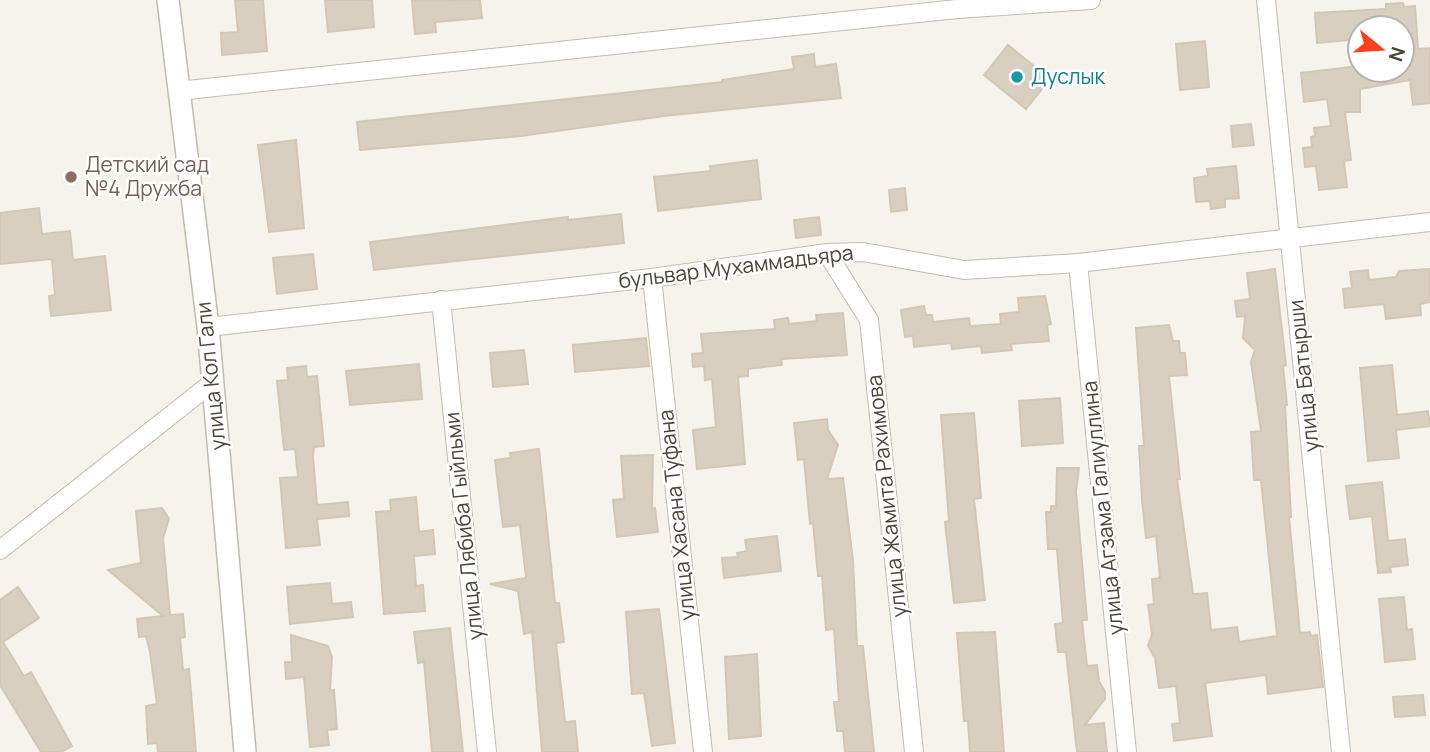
<svg xmlns="http://www.w3.org/2000/svg" width="1430" height="752" font-family="Manrope,sans-serif">
<rect width="100%" height="100%" fill="#f6f3ec"/>
<!-- building -->
<path fill="#d8cfc1" stroke="#d3c7b4" stroke-width="2" d="M235 0H263L267 51 222 55 221 33 238 32Z
M325 0H372L374 27 328 32Z
M480 0 482 18 435 22 436 32 415 34 412 1Z
M1403 3 1404 7 1415 6 1418 49 1430 48V103L1413 105 1410 80 1360 89V112H1345L1351 160 1344 161 1347 187 1319 190 1316 166 1305 167 1303 148 1312 147 1311 137 1315 136 1314 128 1331 126 1327 99 1304 102 1301 73 1360 66V70H1402V28H1360V39L1317 43 1315 13 1386 9V4Z
M1205 41 1209 87 1180 90 1176 44Z
M1008 45 1050 79 1026 109 984 75Z
M814 54 815 67 836 64 841 98 664 116 521 136 360 150 357 122 722 82V80L794 69 792 57Z
M1251 124 1254 145 1233 147 1231 126Z
M296 140 304 228 269 232 258 145Z
M757 160 761 199 658 211 654 177 711 171 710 166Z
M1236 166 1239 198 1225 199V207L1211 209 1210 201 1196 202 1194 178 1208 176 1207 169Z
M905 188 907 210 891 212 889 190Z
M39 208 42 234 70 231 73 260 105 256 111 310 51 316 49 296 55 295 52 259 0 264V213Z
M621 214 624 243 374 270 370 242 568 217V220Z
M819 217 821 235 796 238 794 220Z
M313 254 317 289 277 294 273 258Z
M1275 269 1286 365 1283 366 1287 405H1285L1291 517H1289L1300 633 1310 632 1311 636 1317 635 1323 687 1268 694 1266 675 1205 683 1212 736 1174 741 1172 724 1180 723 1176 686 1159 688 1155 658 1148 646 1152 634 1148 605 1154 604 1152 579 1160 578 1156 536 1146 538 1142 500 1139 446H1144L1136 328 1169 325 1173 341H1179L1180 353H1185L1187 375 1169 376 1180 479H1177L1193 594 1207 593 1211 630 1237 627 1239 642 1277 636 1261 480H1254L1251 432 1261 431 1251 362 1255 350 1243 338 1245 316 1237 317 1235 301 1250 299 1247 273Z
M1430 269V302L1420 304 1421 315 1386 319 1384 304 1345 308 1343 289 1352 288 1350 272 1368 270 1369 280 1396 277 1399 271Z
M1045 296 1051 324 1047 325 1049 341 1011 344 1012 350 982 353 981 346 952 349 951 343 914 347 913 336 905 337 901 310 924 306 926 315H932L933 322 969 318 970 326 1001 324 1000 314 1019 312 1018 298Z
M843 313 847 355 781 359 782 365 748 369V376L738 377 745 464 697 469 693 430 716 427 712 379 705 380 704 366 693 367 692 354 703 353 701 334 775 329 774 320 788 318 789 324 817 321 816 315Z
M646 338 649 366 575 372 573 345Z
M524 350 528 384 493 387 490 353Z
M419 364 422 399 350 405 346 371Z
M1392 365 1397 415 1428 411 1430 426 1396 430 1399 458 1368 461 1360 368Z
M306 366 307 377 317 376 324 446 314 447 313 457 317 505 348 502 349 516 317 519 320 545 286 548 280 478 298 477 295 449 284 450 277 381 288 380 287 368Z
M1060 398 1063 443 1022 446 1019 401Z
M974 413 981 498 974 499 985 600 954 603 945 522 949 521 941 415Z
M827 419 828 430 838 445 827 479 843 478 853 561 857 646H863L874 752H845L843 731H837L834 702H839L834 629 826 630 822 576H818L813 523 810 524 804 459 798 460 794 423Z
M539 449 555 603H559L564 642 556 643 565 722 575 721 578 752H542L532 632 524 634 518 591 490 584 526 578 520 525 503 527 495 460 511 458 510 453Z
M653 455 652 509 655 508 658 532 617 537 613 500 624 499 621 456Z
M1057 468H1079L1076 492 1087 620H1082L1087 666 1097 665 1099 681 1105 692V699L1085 725 1104 723 1107 752H1077L1066 652H1058L1055 624 1063 623 1057 549H1048L1046 512H1051V506H1056Z
M1382 482 1388 541 1405 539 1408 565 1390 567 1391 572 1378 573 1372 516 1350 519 1346 486Z
M416 497 419 532 433 530 435 554 414 556 416 586 423 585 425 611 384 614 376 512 391 511 390 500Z
M162 508 169 519 163 538 170 615 183 614 185 637 180 638 183 670 189 669 196 752H158L157 743 148 744 146 706 157 704 150 652 146 636 139 637 137 619 163 616 108 570 141 563 136 511Z
M777 536 781 571 724 578 722 558 738 557 737 553 747 551 745 540Z
M330 583 332 604 351 602 353 617 290 624 287 587Z
M18 587 39 618 3 642 24 676 31 672 72 746 61 752H41L0 685V600Z
M1404 597 1407 630 1412 629 1415 659 1385 662 1379 599Z
M659 609 675 743 652 746 644 693 632 694 626 612Z
M450 628 463 752H432L424 662 418 663 414 632Z
M995 632 1004 752H970L968 721H964L957 633Z
M291 635 328 646 332 657 330 691 334 690 337 729 327 730 329 745 310 747 304 677 286 679 285 662H292Z
M757 654 761 736 729 739 725 657Z
M1423 695 1425 715 1395 717 1393 697Z"/>
<g fill="none" stroke-linecap="round" stroke-linejoin="round">
<!-- minor casing -->
<g stroke="#c2bbae" stroke-width="20">
<path id="minor" d="M1266 0 1341 752
M178 91 957 9 1091 0
M827 253 869 320 914 752
M1078 263 1127 752
M652 278 703 752
M441 300 487 752
M208 327 652 278 827 253 863 252 964 270 1078 263 1430 222
M0 550 213 382"/>
</g>
<!-- tertiary casing -->
<g stroke="#c2bbae" stroke-width="24">
<path id="tertiary" d="M168 0 208 327 245 752"/>
</g>
<!-- minor -->
<use href="#minor" stroke="#fff" stroke-width="18"/>
<!-- tertiary -->
<use href="#tertiary" stroke="#fff" stroke-width="21"/>
</g>
<!-- markers -->
<circle fill="#0f9aa8" stroke="#fff" stroke-width="2.5" cx="1017" cy="77" r="7"/>
<circle fill="#8d6e63" stroke="#fff" stroke-width="2.5" cx="71" cy="177" r="7"/>
<g text-anchor="middle" stroke-width="5" stroke-linejoin="round" paint-order="stroke">
<!-- culture labels -->
<g font-size="21" fill="#0d838f" stroke="#fff" text-anchor="start">
<text x="1031" y="84">Дуслык</text>
</g>
<!-- education labels -->
<g font-size="21" fill="#785e54" stroke="#fff" text-anchor="start">
<text x="85" y="172">Детский сад<tspan x="85" dy="24">№4 Дружба</tspan></text>
</g>
<!-- street labels -->
<g font-size="21" fill="#4b4439" stroke="#fff">
<text transform="translate(736 267) rotate(-7)" y="7">бульвар Мухаммадьяра</text>
<text transform="translate(211 376) rotate(-96)" y="7">улица Кол Гали</text>
<text transform="translate(1304 376) rotate(-96)" y="7">улица Батырши</text>
<text transform="translate(887 496) rotate(-96)" y="7">улица Жамита Рахимова</text>
<text transform="translate(1103 508) rotate(-96)" y="7">улица Агзама Галиуллина</text>
<text transform="translate(677 515) rotate(-96)" y="7">улица Хасана Туфана</text>
<text transform="translate(464 526) rotate(-96)" y="7">улица Лябиба Гыйльми</text>
</g>
</g>
<!-- north arrow -->
<g transform="translate(1381 49) rotate(108)"><circle r="33" fill="#ffffff" stroke="#b7b4b0" stroke-width="2"/>
<path d="M0-5L12 26L0 18L-12 26Z" fill="#fc3f1d"/>
<text y="-10" font-size="19" font-weight="bold" text-anchor="middle" fill="#4b4439">N</text>
</g>
</svg>
